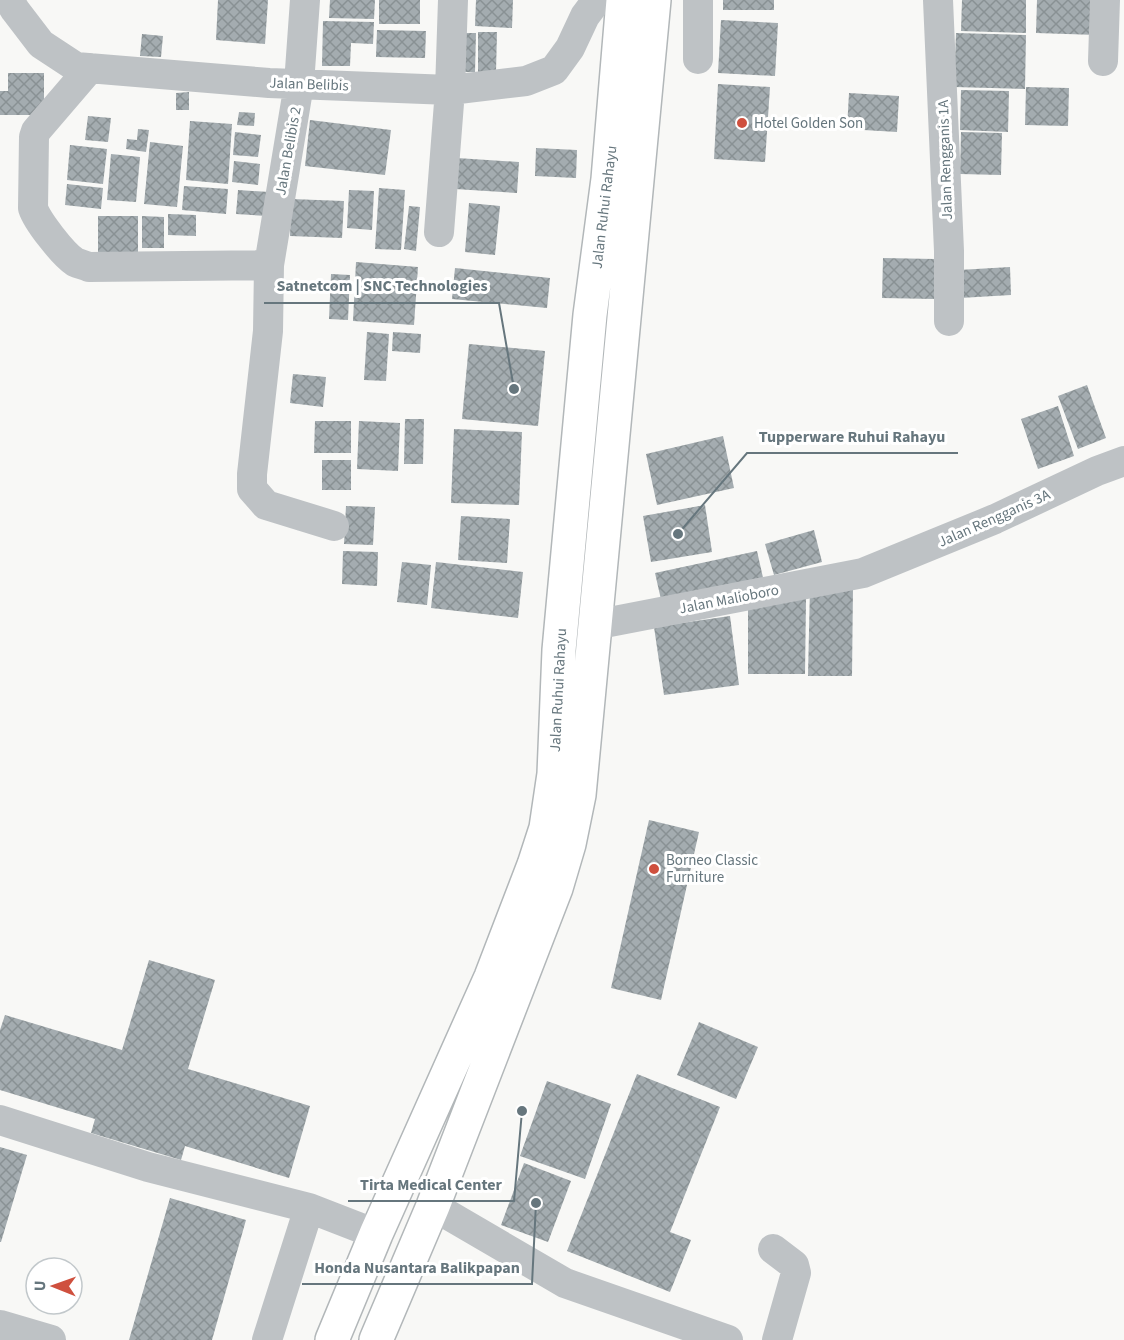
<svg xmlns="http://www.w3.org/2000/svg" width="1124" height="1340" font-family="'Source Sans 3',sans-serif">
<defs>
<pattern id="building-cross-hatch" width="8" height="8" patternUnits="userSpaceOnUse" patternTransform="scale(1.5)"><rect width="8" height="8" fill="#a4acb0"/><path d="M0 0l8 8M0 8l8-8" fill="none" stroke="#899194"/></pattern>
</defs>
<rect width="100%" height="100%" fill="#f8f8f6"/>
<!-- building -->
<path fill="url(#building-cross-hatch)" d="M218 0H268L265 44 216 40Z
M330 0H375L374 19 329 18Z
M379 0H420V24H379Z
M476 0H513L512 28 475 26Z
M723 0H774V10H723Z
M962 0H1026V33L961 31Z
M1037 0H1098L1097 35 1036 33Z
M721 20 778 23 775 76 718 73Z
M323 21 374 22 373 44 351 43 350 66H322Z
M377 30 426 31 425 58 376 57Z
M478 32H497L496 72H478Z
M454 33H476L475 72H453Z
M956 33 1026 35 1025 89 954 87Z
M142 34 163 36 161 57 140 56Z
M8 73H44V115H0V91H8Z
M718 84 770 87 765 162 714 159Z
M1026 87 1069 88 1068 126 1025 125Z
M961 90 1009 91 1008 132 960 130Z
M189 92V110H176V93Z
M849 93 899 96 897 132 847 129Z
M239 112 255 113 254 126 237 125Z
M88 116 111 118 108 142 85 140Z
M310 120 391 130 385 175 305 166Z
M190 121 232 124 228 184 186 180Z
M138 129 149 130 146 152 126 149 127 139 137 140Z
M235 132 261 135 258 157 233 155Z
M961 132 1002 133 1001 175 960 174Z
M150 142 183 146 177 207 144 204Z
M70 145 107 149 103 184 67 180Z
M536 148 577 150 576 178 535 176Z
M111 154 140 157 136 202 107 200Z
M457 158 519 162 517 193 455 189Z
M234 161 260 164 258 185 232 182Z
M67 184 103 188 101 209 65 205Z
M184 186 228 189 226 214 182 210Z
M379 188 405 190 401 250 375 249Z
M238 190 269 192 267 216 236 214Z
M349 190 374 191 372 230 347 228Z
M291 199 344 201 342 238 290 236Z
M469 203 500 206 495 255 465 252Z
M409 206 420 207 416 251 404 249Z
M168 214 196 215V236L168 235Z
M98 216H138V252H98Z
M142 216 164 217V248H142Z
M883 258 935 259 934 299 882 298Z
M356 262 418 267 414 325 353 321Z
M1010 267 1011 295 960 298 959 270Z
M455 268 550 278 547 308 452 299Z
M331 274 350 275 348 320 329 319Z
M367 332 389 334 386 381 364 380Z
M393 332 421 334 420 353 392 351Z
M469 344 545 351 538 426 462 419Z
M293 374 326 377 323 407 290 403Z
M1087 385 1106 438 1078 449 1058 396Z
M1058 406 1074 456 1038 469 1021 419Z
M405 419H424L423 464H404Z
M315 421H351V453H314Z
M359 421 400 423 398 471 357 469Z
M454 429 522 432 519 505 451 503Z
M723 436 734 488 657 505 646 454Z
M322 460H351V490H322Z
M705 505 712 552 651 562 643 516Z
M346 506 375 507 373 545 344 544Z
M461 516 510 519 507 563 458 560Z
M814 530 822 562 774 575 765 544Z
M343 551 378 552 377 586 342 584Z
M757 551 764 582 662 604 655 573Z
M402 562 431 565 427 605 397 602Z
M436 562 523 572 518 618 431 608Z
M810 586 853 587 852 676H808Z
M748 598H806L805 674H748Z
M730 616 739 685 664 695 654 627Z
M649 820 699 832 661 1000 611 988Z
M149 960 215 980 188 1069 310 1106 289 1178 185 1146 181 1160 91 1133 95 1119 0 1090V1030L5 1015 122 1050Z
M699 1022 758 1047 736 1099 677 1075Z
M637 1074 720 1107 670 1232 691 1240 670 1292 567 1251Z
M547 1081 611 1104 585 1179 520 1156Z
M0 1147 27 1155 1 1242H0Z
M524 1163 571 1181 548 1242 501 1225Z
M170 1198 246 1220 212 1340H129Z"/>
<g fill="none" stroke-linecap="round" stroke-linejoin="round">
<!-- major casing -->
<g stroke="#b2b7b9" stroke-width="36">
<path id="major" d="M332 1340 376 1234 491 977 534 865 546 828 554 774 559 650 590 315 608 179 623 0
M376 1340 433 1206 556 888 569 844 579 795 654 0"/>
</g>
<!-- minor -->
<path stroke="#bec2c5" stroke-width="30" d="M9 0 15 10 41 44 76 67 269 83 450 90 526 81 554 70 570 48 585 16 597 0
M938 0 949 251V321
M698 59V0
M1103 61 1105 0
M90 68 36 131 34 137 33 208C37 221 63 254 75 262 79 264 84 265 89 267L269 265 268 331 252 474V489L266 505 334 526
M439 232 450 90 453 0
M269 265 299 84 305 0
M594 625 863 573 995 519 1097 471 1124 461
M0 1120 148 1167 309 1208 376 1234
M433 1206 565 1283 728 1340
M773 1249 794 1265 796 1273 777 1340
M0 1325 51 1340
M267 1340 309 1208"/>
<!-- major -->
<use href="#major" stroke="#fff" stroke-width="33"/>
</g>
<!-- markers -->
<g fill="#cf503e" stroke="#fff" stroke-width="2">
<circle cx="742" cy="123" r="6"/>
<circle cx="654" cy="869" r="6"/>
</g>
<g text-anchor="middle" stroke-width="6" stroke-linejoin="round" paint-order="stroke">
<!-- street labels -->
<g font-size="15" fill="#66767d" stroke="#fff">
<text transform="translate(309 84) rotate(2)" y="5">Jalan Belibis</text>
<text transform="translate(288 151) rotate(-80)" y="5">Jalan Belibis 2</text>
<text transform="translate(945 160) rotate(-92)" y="5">Jalan Rengganis 1A</text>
<text transform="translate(604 207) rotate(-83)" y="5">Jalan Ruhui Rahayu</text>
<text transform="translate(994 518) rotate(-24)" y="5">Jalan Rengganis 3A</text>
<text transform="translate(729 599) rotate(-11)" y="5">Jalan Malioboro</text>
<text transform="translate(558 690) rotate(-87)" y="5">Jalan Ruhui Rahayu</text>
</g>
<!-- poi labels -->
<g font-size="15" fill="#66767d" stroke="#fff" text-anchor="start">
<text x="754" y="128">Hotel Golden Son</text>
<text x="666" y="865">Borneo Classic<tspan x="666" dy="17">Furniture</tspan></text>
</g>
</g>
<!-- callouts -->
<path fill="none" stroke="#66767d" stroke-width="2" d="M514 389L499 303H264M678 534L747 453H958M522 1111L514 1201H348M536 1203L532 1284H302"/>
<g fill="#66767d" stroke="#fff" stroke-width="2">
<circle cx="514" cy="389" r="6"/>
<circle cx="678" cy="534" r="6"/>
<circle cx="522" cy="1111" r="6"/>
<circle cx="536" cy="1203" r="6"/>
</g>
<g font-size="16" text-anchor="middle" font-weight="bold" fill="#66767d" stroke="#fff" stroke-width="6" stroke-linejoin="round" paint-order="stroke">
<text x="382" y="291">Satnetcom | SNC Technologies</text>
<text x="852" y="442">Tupperware Ruhui Rahayu</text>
<text x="431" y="1190">Tirta Medical Center</text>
<text x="417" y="1273">Honda Nusantara Balikpapan</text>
</g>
<!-- north arrow -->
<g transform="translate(54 1286) rotate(271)"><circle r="28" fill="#ffffff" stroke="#c2c8cb" stroke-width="1.5"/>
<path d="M0-4.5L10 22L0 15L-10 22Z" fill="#cf503e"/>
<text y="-9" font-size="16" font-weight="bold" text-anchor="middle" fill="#66767d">U</text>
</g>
</svg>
